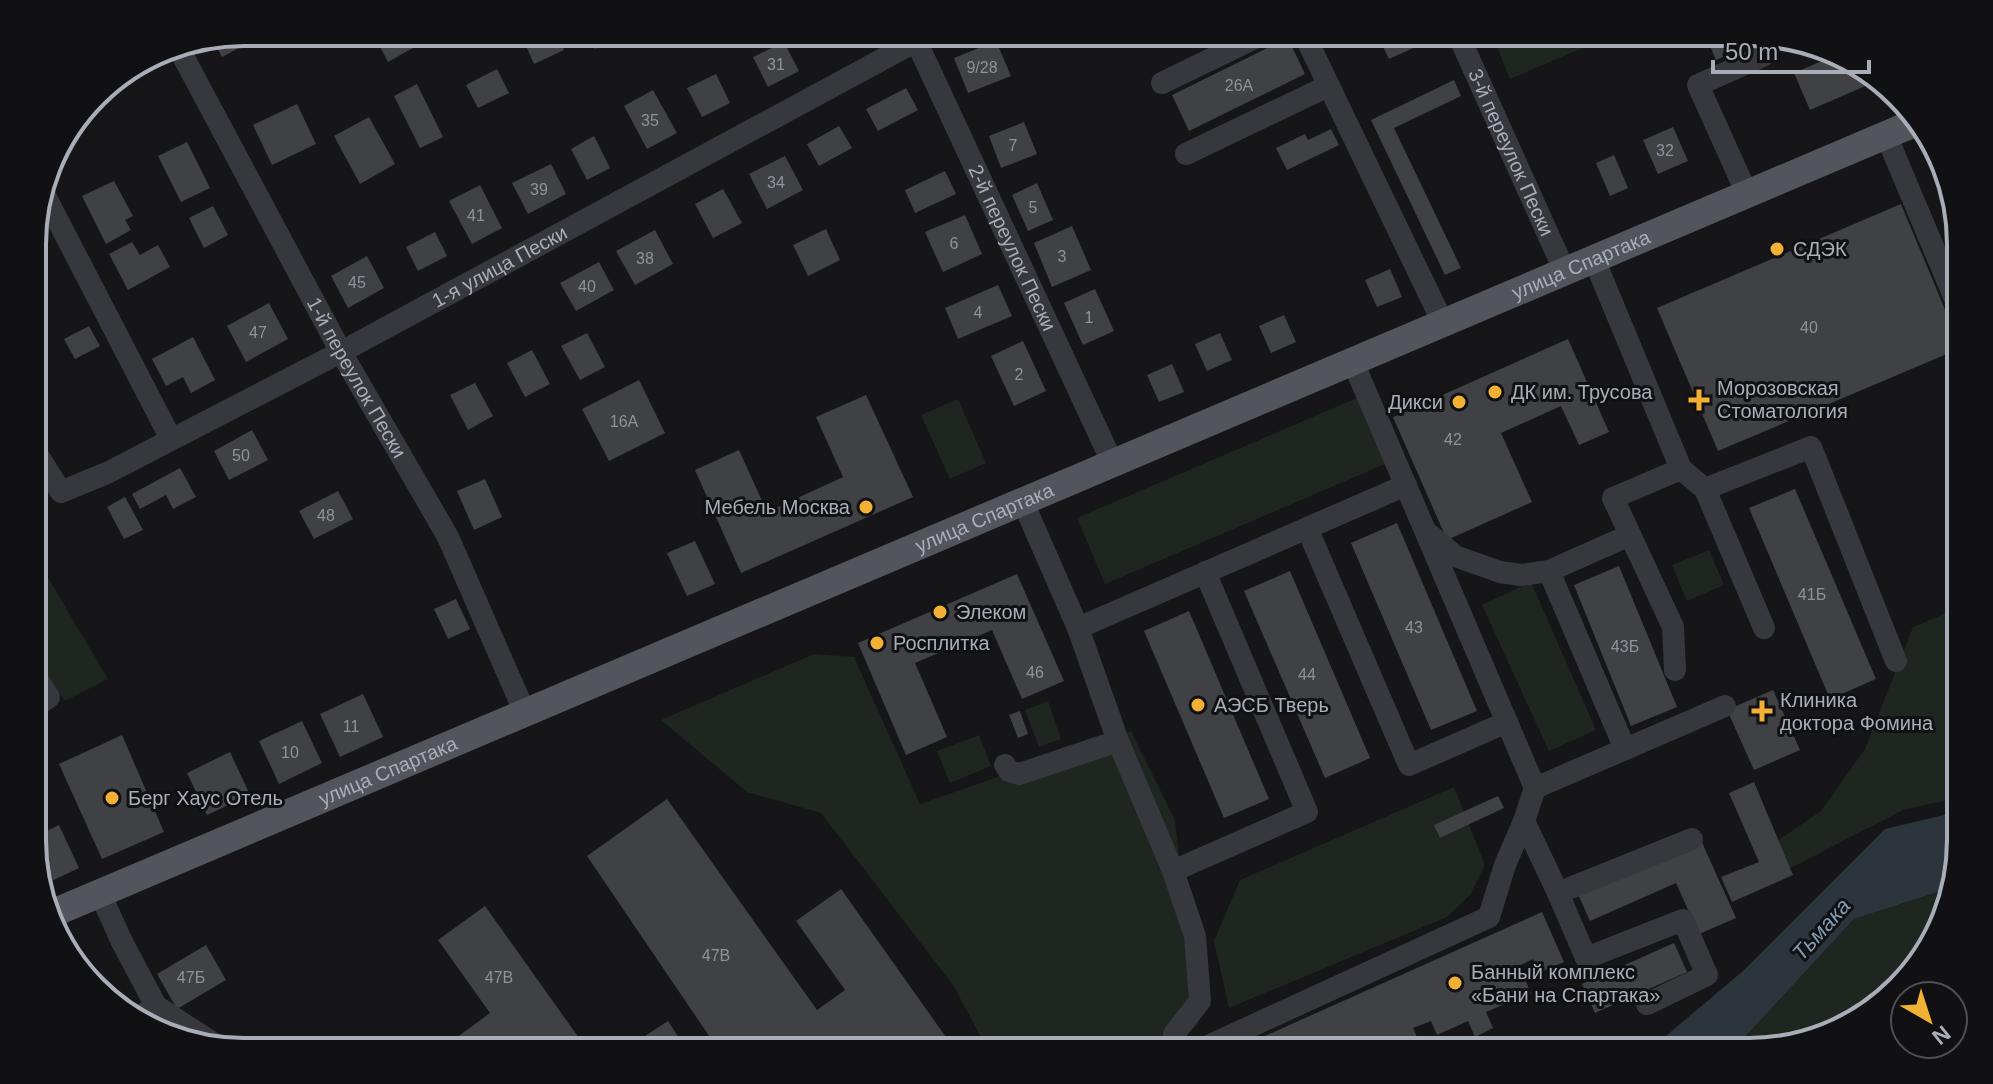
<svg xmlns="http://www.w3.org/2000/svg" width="1993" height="1084" font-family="Helvetica,sans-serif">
<rect width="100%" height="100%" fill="#161618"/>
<!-- green -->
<path fill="#1e261f" d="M1491 32H1598L1601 40 1510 79Z
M1357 398 1385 464 1105 584 1077 518Z
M958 399 986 463 950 479 921 415Z
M1709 550 1724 585 1687 601 1672 565Z
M34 554 108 679 65 701 34 657Z
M1531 582 1596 730 1549 751 1482 605Z
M1961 607V797L1903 810 1785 871 1773 844 1821 811 1865 749 1913 627Z
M814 654 854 657 920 804 1131 731 1175 820 1198 1024 1170 1052H989L953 985 821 813 747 792 661 720Z
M1048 701 1061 739 1039 747 1025 710Z
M979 735 991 766 950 783 937 751Z
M1454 787 1485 865 1470 895 1447 917 1229 1008 1214 941 1240 880Z
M1950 888 1933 945 1866 1016 1762 1052H1738L1745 1037 1854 919Z"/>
<!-- water -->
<path fill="#2c353c" d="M1961 811V853L1950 888 1854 919 1745 1037 1738 1052H1647L1743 971 1885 829Z"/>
<!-- building -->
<path fill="#404145" d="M372 32H413L420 44 388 62Z
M533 32H555L564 50 534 64 522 37Z
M586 32H627L595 49Z
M846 32H873L852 44Z
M1031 32H1071L1040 48Z
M1376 32H1427L1431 40 1389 59Z
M1704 32H1749L1753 33 1757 42 1716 60Z
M241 33 246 44 222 57 212 38Z
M1288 38 1305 74 1189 131 1172 95Z
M996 41 1011 76 968 93 954 58Z
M784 42 799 71 768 87 753 57Z
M1836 55 1854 60 1877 81 1810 110 1794 73Z
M145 60 150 70 116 87 112 80Z
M497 69 509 93 478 108 466 85Z
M716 74 730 103 702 117 687 88Z
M1454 80 1461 96 1394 128 1461 268 1445 275 1371 120Z
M417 84 443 137 420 148 394 96Z
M906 88 918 110 878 131 866 109Z
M653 90 677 133 647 149 624 106Z
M297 104 316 144 272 165 253 125Z
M369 117 395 164 360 184 334 136Z
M1024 122 1037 154 1001 168 989 136Z
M839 126 852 148 819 166 807 144Z
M1673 127 1688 161 1658 174 1643 140Z
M1331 129 1339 145 1287 170 1276 148 1305 134 1308 140Z
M594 136 610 168 587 180 571 149Z
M187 142 210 188 181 202 158 156Z
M1614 155 1628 188 1610 196 1596 163Z
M785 156 803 190 767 209 749 174Z
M551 164 566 194 528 214 512 183Z
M945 171 956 194 915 213 905 190Z
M114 181 133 216 125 220 131 230 106 244 82 196Z
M1037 183 1053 220 1028 231 1012 195Z
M480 185 502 228 472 244 449 201Z
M723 189 742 223 713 238 695 204Z
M1901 204 1961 348 1718 451 1657 308Z
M213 206 228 235 204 248 189 218Z
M965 215 982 254 943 272 925 232Z
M1072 226 1091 270 1052 287 1034 243Z
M826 229 840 260 808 276 793 245Z
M655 230 673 264 635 285 616 251Z
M435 232 447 256 418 271 406 247Z
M132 242 140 255 158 245 170 267 128 290 109 254Z
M367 256 384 288 348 308 331 276Z
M599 262 614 290 576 311 560 283Z
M1390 269 1402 297 1377 307 1365 280Z
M998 285 1012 316 958 339 945 308Z
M1095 289 1114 331 1083 345 1064 303Z
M269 303 288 339 246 362 227 326Z
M1284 315 1296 342 1271 353 1259 326Z
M89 326 100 346 75 359 64 339Z
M587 333 605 367 580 380 561 346Z
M1220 333 1232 360 1207 371 1195 344Z
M193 337 215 380 191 393 183 377 166 386 152 359Z
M1568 339 1609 432 1579 445 1561 406 1501 433 1532 502 1447 540 1393 417Z
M1023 341 1046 391 1014 406 991 356Z
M532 350 550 384 525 397 507 363Z
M1172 364 1184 392 1159 402 1147 375Z
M639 380 665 433 609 461 582 409Z
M475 383 493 416 468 430 450 395Z
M866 395 913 497 741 573 695 470 739 450 767 512 843 477 816 417Z
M252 430 268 460 229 480 214 451Z
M180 468 196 497 173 509 166 495 140 509 132 494Z
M485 479 502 517 474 530 457 491Z
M1795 489 1876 679 1830 699 1749 508Z
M338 491 353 519 314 539 299 511Z
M125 497 143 530 124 539 107 507Z
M1397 523 1477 711 1431 730 1351 543Z
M695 541 715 584 687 596 667 553Z
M1619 566 1677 707 1631 726 1574 585Z
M1290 571 1370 758 1325 778 1244 591Z
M1017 574 1064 681 1022 699 992 630 915 663 947 737 906 755 858 643Z
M456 599 470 629 448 639 434 609Z
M1189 611 1269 799 1224 818 1144 631Z
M1773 690 1800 750 1754 770 1727 710Z
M363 694 383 737 340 757 320 714Z
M1020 711 1028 734 1018 738 1009 715Z
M302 721 322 763 279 784 259 741Z
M122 735 164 832 102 859 59 764Z
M230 752 250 795 207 815 187 773Z
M1754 782 1793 875 1732 902 1721 877 1759 862 1729 793Z
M1498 796 1504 808 1440 838 1434 825Z
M667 799 817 1010 845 990 796 921 841 889 953 1047 946 1052H720L587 856Z
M59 825 79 868 41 886 34 867V837Z
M1700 838 1736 918 1699 934 1676 883 1590 921 1577 892Z
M485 906 589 1052H437L490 1013 438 940Z
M1542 912 1564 962 1539 973 1533 959 1519 966 1531 993 1486 1012 1493 1028 1475 1037 1468 1021 1437 1035 1431 1021 1413 1028 1417 1037 1383 1052H1229Z
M1674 943 1687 972 1595 1013 1582 984Z
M206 945 226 980 177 1009 157 974Z
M668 1021 688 1052H656L645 1036Z"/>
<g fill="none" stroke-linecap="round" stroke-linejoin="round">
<!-- minor -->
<g stroke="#37383d" stroke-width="22">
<path id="s1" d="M912 32 1113 464"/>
<path d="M1303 32 1443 323"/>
<path id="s2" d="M1457 32 1565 272"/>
<path id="s3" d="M177 45 341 352 448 537 525 713"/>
<path d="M1162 83 1267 32"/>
<path d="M1886 135 1961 313"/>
<path d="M1186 154 1328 86"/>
<path d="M42 190 171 439"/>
<path d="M1747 194 1698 85 1763 56"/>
<path d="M1594 259 1681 469"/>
<path d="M1353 362 1535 788 1725 706"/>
<path id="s4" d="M34 449 61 492 109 472 341 352 933 32"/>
<path d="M1705 489 1811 447 1896 661"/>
<path d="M1023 502 1078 628 1118 741 1173 871 1195 936 1200 1001 1174 1034 1182 1052"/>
<path d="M1307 528 1409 765 1507 722"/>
<path d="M1430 535 1455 556 1500 572 1521 575 1549 571 1630 535"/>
<path d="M1549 571 1625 749"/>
<path d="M1078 628 1406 485"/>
<path d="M1675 670 1673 627 1613 498 1681 469 1705 489 1764 628"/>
<path d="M34 674 49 697 34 707"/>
<path d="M1005 765 1009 771 1019 774 1118 741"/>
<path d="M1535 788 1524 821 1558 893 1692 839"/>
<path d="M1173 871 1307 812 1205 572"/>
<path d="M100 893 121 940 156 1006 216 1045"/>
<path d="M1558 893 1586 958 1683 920 1707 975 1647 1004"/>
<path d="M135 1020 156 1006"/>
<path d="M1195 1052 1489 917 1505 865 1524 821"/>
</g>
<!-- major -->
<path stroke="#53555c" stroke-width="28" id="s5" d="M51 914 1919 121"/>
</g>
<!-- markers -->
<g fill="#f2b134" stroke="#111113" stroke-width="3">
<circle cx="1777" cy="249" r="8"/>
<circle cx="1495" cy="392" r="8"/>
<path d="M1695 388h8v8h8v8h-8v8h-8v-8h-8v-8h8z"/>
<circle cx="1459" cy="402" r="8"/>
<circle cx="866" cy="507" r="8"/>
<circle cx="940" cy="612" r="8"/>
<circle cx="877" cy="643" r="8"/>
<circle cx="1198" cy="705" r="8"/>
<path d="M1758 699h8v8h8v8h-8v8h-8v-8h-8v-8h8z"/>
<circle cx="112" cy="798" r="8"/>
<circle cx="1455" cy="983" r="8"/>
</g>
<g text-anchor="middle" stroke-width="6" stroke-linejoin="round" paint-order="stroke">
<!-- number labels -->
<g font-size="16" fill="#8e929b">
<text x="776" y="70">31</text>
<text x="982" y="73">9/28</text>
<text x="1239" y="91">26А</text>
<text x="650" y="126">35</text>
<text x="1013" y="151">7</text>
<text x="1665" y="156">32</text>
<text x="776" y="188">34</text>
<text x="539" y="195">39</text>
<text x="1033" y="213">5</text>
<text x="476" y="221">41</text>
<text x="954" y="249">6</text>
<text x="1062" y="262">3</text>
<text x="645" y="264">38</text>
<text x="357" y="288">45</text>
<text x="587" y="292">40</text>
<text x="978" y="318">4</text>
<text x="1089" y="323">1</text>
<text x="1809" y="333">40</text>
<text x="258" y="338">47</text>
<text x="1019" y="380">2</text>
<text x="624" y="427">16А</text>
<text x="1453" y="445">42</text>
<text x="241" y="461">50</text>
<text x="326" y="521">48</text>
<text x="1812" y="600">41Б</text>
<text x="1414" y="633">43</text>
<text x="1625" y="652">43Б</text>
<text x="1035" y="678">46</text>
<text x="1307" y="680">44</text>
<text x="351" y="732">11</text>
<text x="290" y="758">10</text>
<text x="716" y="961">47В</text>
<text x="191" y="983">47Б</text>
<text x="499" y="983">47В</text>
</g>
<!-- street labels -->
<g font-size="20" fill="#a8adb8" stroke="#111113">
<text dy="7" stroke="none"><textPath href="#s2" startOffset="132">3-й переулок Пески</textPath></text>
<text dy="7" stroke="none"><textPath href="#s1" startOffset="238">2-й переулок Пески</textPath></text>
<text dy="7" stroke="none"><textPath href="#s5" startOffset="1662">улица Спартака</textPath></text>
<text dy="7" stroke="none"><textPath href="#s4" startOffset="544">1-я улица Пески</textPath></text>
<text dy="7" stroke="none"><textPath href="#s3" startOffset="378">1-й переулок Пески</textPath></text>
<text dy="7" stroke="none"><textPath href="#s5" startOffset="1014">улица Спартака</textPath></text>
<text dy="7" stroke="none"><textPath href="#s5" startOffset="366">улица Спартака</textPath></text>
</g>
<!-- poi labels -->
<g font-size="20" fill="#a8adb8" stroke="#111113" text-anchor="start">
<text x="1793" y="256">СДЭК</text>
<text x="1717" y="395">Морозовская<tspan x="1717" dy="23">Стоматология</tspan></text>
<text x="1511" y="399">ДК им. Трусова</text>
<text x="1443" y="409" text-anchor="end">Дикси</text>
<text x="850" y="514" text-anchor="end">Мебель Москва</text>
<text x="956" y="619">Элеком</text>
<text x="893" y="650">Росплитка</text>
<text x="1780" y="707">Клиника<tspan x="1780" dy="23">доктора Фомина</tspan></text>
<text x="1214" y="712">АЭСБ Тверь</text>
<text x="128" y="805">Берг Хаус Отель</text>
<text x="1471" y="979">Банный комплекс<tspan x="1471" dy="23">«Бани на Спартака»</tspan></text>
</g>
<!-- water labels -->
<g font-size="22" font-style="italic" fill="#7f9bb3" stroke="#111113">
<text transform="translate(1821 929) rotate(-48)" y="8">Тьмака</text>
</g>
</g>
<!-- crop -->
<path d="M0 0H1993V1084H0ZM244 46H1749A198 198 0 0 1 1947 244V840A198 198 0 0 1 1749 1038H244A198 198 0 0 1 46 840V244A198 198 0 0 1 244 46Z" fill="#111113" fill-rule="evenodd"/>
<path fill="none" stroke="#a8adb8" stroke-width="4" d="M244 46H1749A198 198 0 0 1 1947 244V840A198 198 0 0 1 1749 1038H244A198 198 0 0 1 46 840V244A198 198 0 0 1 244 46Z"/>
<!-- north arrow -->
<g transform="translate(1929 1020) rotate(141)"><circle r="38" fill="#111113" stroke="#4d4f55" stroke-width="2"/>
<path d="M0-6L14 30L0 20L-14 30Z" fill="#f2b134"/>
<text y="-12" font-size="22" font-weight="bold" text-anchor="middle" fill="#a8adb8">N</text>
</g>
<!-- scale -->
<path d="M1713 60v12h156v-12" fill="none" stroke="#a8adb8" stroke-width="4"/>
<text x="1725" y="60" font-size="24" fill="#a8adb8" stroke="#111113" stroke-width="6" paint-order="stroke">50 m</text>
</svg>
